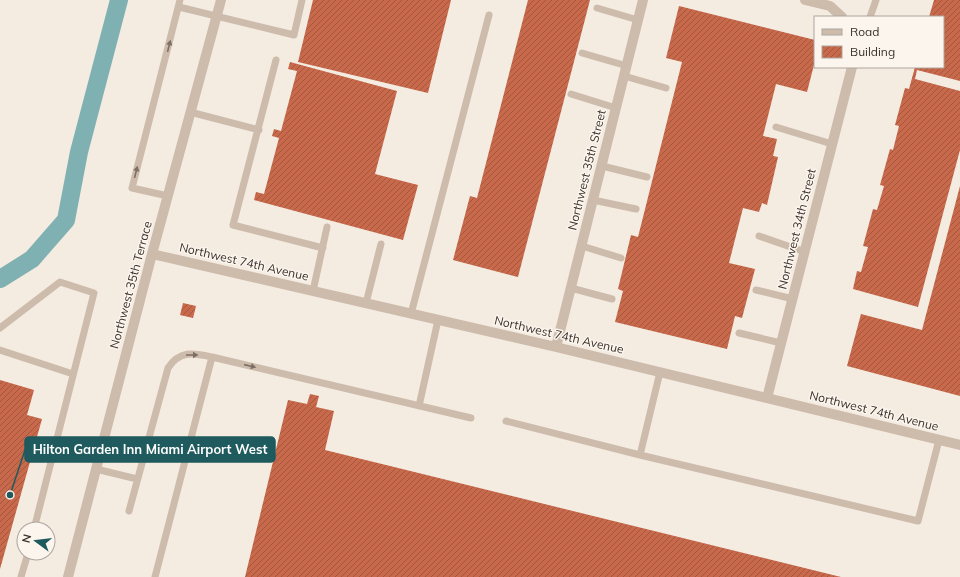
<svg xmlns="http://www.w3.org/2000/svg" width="960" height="577" font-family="Mulish,sans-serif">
<defs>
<pattern id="building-hatch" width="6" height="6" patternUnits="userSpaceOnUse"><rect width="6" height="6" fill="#c8694b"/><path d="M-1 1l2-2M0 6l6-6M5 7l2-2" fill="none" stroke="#a4573f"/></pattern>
</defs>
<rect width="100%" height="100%" fill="#f4ebe1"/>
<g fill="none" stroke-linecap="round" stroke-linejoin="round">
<!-- canal -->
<path stroke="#7fb0b2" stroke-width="18" d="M0 279 32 259 66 220 79 152 119 0"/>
</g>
<!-- building -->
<path fill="url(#building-hatch)" d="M313 0H451L428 93 298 62Z
M528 0H590L518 277 453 260 470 196 477 198Z
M934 0H960V81L917 70 915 79 960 91V150L918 307 853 289 857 271 861 272 868 247 863 246 873 209 877 210 884 186 880 185 890 149 893 150 899 126 895 125 905 88 909 89 915 67H943V17H929Z
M679 6 815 40V61L807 92 776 84 763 136 777 139 773 156 778 157 767 205 762 203 759 212 743 208 729 263 755 269 742 318 735 316 727 349 615 322 623 291 618 289 631 235 638 237 682 62 666 58Z
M290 62 397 91 375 174 418 185 403 240 254 200 256 192 264 194 279 138 272 136 274 129 281 131 297 71 288 69Z
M960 186V396L847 366 861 314 922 330Z
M183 303 196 306 193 318 180 315Z
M0 380 34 390 27 415 42 419 0 569Z
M310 394 319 396 316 407 334 411 325 450 841 577H245L288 400 307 404Z"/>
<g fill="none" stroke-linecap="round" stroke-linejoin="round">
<!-- lane -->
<path stroke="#cdbbac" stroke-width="7" d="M179 7 294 35 302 0
M597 8 638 20
M870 17 876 0
M582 53 627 66
M276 60 233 225 323 248
M624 76 666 88
M571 94 616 108
M190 112 259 130
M776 127 832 144
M602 166 647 177
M168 196 132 188 180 0
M593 200 636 209
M759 236 805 252
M582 246 621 258
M571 288 612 299
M756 290 793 299
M313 291 327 227
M366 303 381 244
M411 314 489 15
M0 328 60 282 94 293 34 529
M739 333 781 343
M0 350 73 374
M660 372 640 455 918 521 939 440
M419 406 438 320
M506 421 640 455
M96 469 137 479
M129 511 168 368C180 350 193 353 212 357L471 418
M21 577 28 553
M155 577 212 357"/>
<!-- street -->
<path stroke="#cdbbac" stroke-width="10" d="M805 0 830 6 842 17
M152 254 556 347 960 445
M556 347 643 0
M767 398 852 67
M68 577 152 254 221 0"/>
</g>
<!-- one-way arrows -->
<defs><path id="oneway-solid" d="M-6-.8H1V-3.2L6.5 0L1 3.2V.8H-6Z"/></defs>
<g fill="#7d6f65">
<use href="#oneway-solid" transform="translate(169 46) rotate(-76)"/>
<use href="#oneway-solid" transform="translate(136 172) rotate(-76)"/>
<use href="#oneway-solid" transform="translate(192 355)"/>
<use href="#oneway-solid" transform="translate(250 366) rotate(13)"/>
</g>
<g text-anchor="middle" stroke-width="3" stroke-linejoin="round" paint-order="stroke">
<!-- street labels -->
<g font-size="12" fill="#3b302b" stroke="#fbf5ee">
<text transform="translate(587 170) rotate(-76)" y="4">Northwest 35th Street</text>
<text transform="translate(797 229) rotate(-76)" y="4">Northwest 34th Street</text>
<text transform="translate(244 262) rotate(13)" y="4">Northwest 74th Avenue</text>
<text transform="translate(131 285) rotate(-75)" y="4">Northwest 35th Terrace</text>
<text transform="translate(559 335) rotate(13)" y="4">Northwest 74th Avenue</text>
<text transform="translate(874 411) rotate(14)" y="4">Northwest 74th Avenue</text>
</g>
</g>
<!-- callouts -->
<path fill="none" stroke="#1f5a5e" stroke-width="1.5" d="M10 495L25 450"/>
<circle fill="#1f5a5e" stroke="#fbf5ee" stroke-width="1.5" cx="10" cy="495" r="4"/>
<rect fill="#1f5a5e" stroke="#1f5a5e" stroke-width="1.5" x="25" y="437" width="250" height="25" rx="4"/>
<g font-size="13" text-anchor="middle" font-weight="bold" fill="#fff">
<text x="150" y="454">Hilton Garden Inn Miami Airport West</text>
</g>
<!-- legend -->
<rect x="814" y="16" width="130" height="52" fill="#fbf5ee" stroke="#aea6a0"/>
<rect x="822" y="29" width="20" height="6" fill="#cdbbac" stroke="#aea6a0"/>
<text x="850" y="36" font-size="12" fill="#3b302b">Road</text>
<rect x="822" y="46" width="20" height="12" fill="url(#building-hatch)" stroke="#aea6a0"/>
<text x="850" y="56" font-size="12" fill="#3b302b">Building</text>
<!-- north arrow -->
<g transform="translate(36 541) rotate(285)"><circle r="19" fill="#fbf5ee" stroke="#aea6a0"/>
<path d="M0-3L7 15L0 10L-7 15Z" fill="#1f5a5e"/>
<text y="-6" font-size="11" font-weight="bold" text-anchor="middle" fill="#3b302b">N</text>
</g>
</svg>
